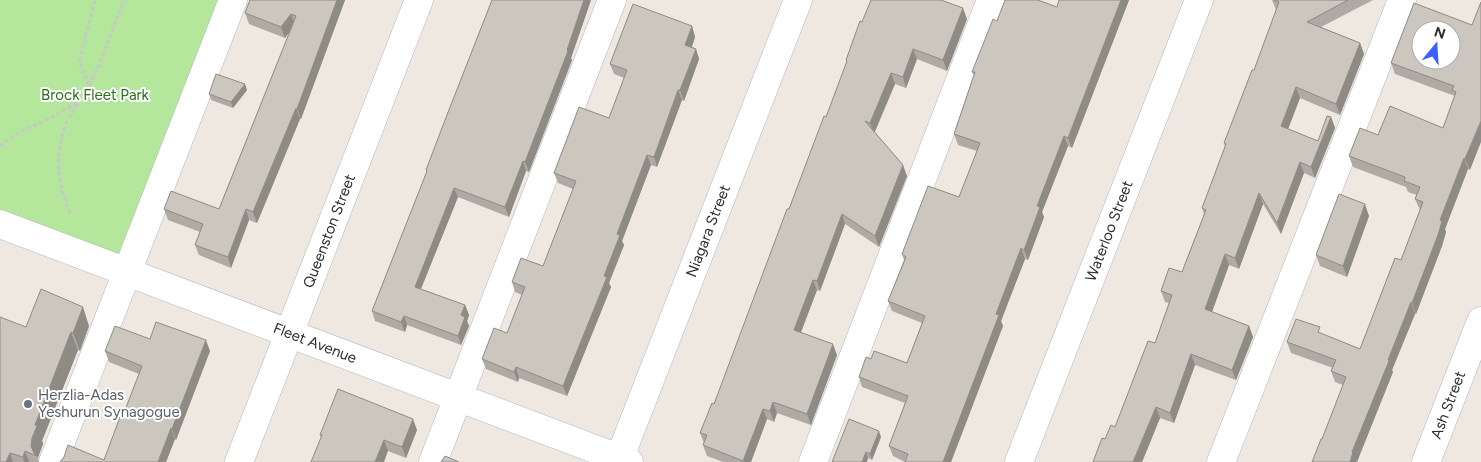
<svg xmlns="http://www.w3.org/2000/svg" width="1481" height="462" font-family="Figtree,sans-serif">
<rect width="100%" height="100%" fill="#efe8e0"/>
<!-- green -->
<path fill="#b4e69b" d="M0 0H233L127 272 0 224Z"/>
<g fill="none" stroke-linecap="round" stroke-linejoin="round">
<!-- minor casing -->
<g stroke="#b3b6c1" stroke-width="29">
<path id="minor" d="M0 224 629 462
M53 462 233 0
M239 462 419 0
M433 462 612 0
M618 462 798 0
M813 462 991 0
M1019 462 1199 0
M1221 462 1402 0
M1426 462 1481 321"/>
</g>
<!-- path -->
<path stroke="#c8c8c8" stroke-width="3" stroke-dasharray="4 2.5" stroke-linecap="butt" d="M89 85 79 61 95 0
M0 146C23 125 57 121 79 99
M70 213C58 186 54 151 66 124 73 109 84 96 91 82 104 56 113 27 124 0"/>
<!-- minor -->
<use href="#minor" stroke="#fff" stroke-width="28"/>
</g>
<!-- wall -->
<path fill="#afaaa3" d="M250 0H345L301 119H300L257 223 249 220 231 268 199 255 195 245 200 232 168 220 164 209H219L290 31 285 38 249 24 245 13Z
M492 0H591L571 58 572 60 529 172 526 171 509 217 458 197 421 289 465 305 469 315 467 321 469 326 461 345 407 325 405 332 375 321 372 311 427 172 426 170Z
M1059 0H1129L1072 148 1068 146 1042 212 1044 217 1028 260 1025 259 1001 321 1003 326 951 462H905L893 456 889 446 905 403 862 387 859 377 871 359 907 363 922 323 892 311 888 301 904 260 902 254 959 197 977 151 958 145 954 134 974 75 972 72 997 21 1057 7Z
M1272 0H1373L1321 27 1360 43 1364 54 1340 115 1300 98 1288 129 1318 141 1331 117 1335 128 1315 178 1304 173 1281 234 1263 204 1239 269 1229 265 1212 312 1249 326 1253 337 1236 380 1195 365 1174 423 1160 418 1142 462H1093L1105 439 1115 427 1155 343 1169 303 1165 302 1161 291 1182 272 1204 214 1202 208 1225 147 1224 143 1254 70 1276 10Z
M967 19 947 71 917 59 906 88 895 84 875 132 907 176 879 247 845 224 820 291 817 290 801 332 837 355 811 425 777 413 774 422 767 419 751 462H723L707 456 703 445 704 443 700 433 714 404 789 209 826 117 847 63 846 60 862 22Z
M1472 25 1470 170 1468 169 1445 229 1446 232 1442 246 1416 314H1415L1392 370 1393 372 1357 461 1322 439 1343 385 1335 382 1331 371 1333 368 1291 353 1287 342 1322 334 1360 349 1401 260 1420 210 1415 199 1417 195 1408 192 1406 187 1353 167 1349 156 1378 135 1443 128 1455 96 1395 74 1391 63Z
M692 26 695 37 692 47 696 49 699 59 684 101 682 100 657 167 651 165 622 241 624 245 609 283 611 287 567 396 519 378 518 382 486 369 482 359 507 333 522 295 515 292 512 282 543 266 573 189 558 183 554 173 609 118 624 78 614 74 610 64Z
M247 90 233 108 211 100 209 94Z
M1369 216 1347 277 1320 266 1316 255Z
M89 326 80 351 78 350 42 441 43 444 38 456V458L39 462H0L26 327Z
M150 339 210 351 176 440 175 439 166 462H60L64 457 104 460 122 418 139 374 109 362 105 351Z
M417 430 406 458 388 451 321 438 320 435Z
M881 437 872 460 868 458 832 462Z"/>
<!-- shaded-wall -->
<path fill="#8e8b85" d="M337 0H345L301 119 297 109Z
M584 0H591L571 58 572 60 529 172 525 162 567 50Z
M1121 0H1129L1072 148 1068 138Z
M963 8 967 19 947 71 943 60Z
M291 14 295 24 285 38 281 27Z
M692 26 695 37 689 55 685 45Z
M1360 43 1364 54 1340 115 1336 104Z
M696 49 699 59 684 101 680 90Z
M913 49 917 59 906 88 903 77Z
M891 73 895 84 874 133 870 123Z
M245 84 247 90 233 108 231 102Z
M1296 87 1300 98 1285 137 1281 126Z
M678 90 682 100 657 167 654 157Z
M296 108 300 119 257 223 253 212Z
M1331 117 1335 128 1315 178 1311 167Z
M1481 121V142L1470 170 1465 159Z
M1064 136 1068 146 1042 212 1044 217 1028 260 1024 250 1037 206Z
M647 155 651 165 622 241 624 245 609 283 611 287 567 396 563 386 604 276 617 234Z
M1464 158 1468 169 1445 229 1446 232 1442 246 1416 314 1412 303 1440 220Z
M523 161 526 171 509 217 505 207Z
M1300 162 1304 173 1281 234 1277 223Z
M903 165 907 176 879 247 875 236Z
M454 188 458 197 418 296 415 287Z
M1259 193 1263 204 1239 269 1235 258Z
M1365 204 1369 216 1347 277 1343 266Z
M246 209 249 220 231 268 228 257Z
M842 214 845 224 820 291 817 281Z
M1021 248 1025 259 1001 321 1003 326 951 462H943L996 314Z
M1225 254 1229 265 1209 320 1205 309Z
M813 280 817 290 798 340 794 330Z
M1411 302 1415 314 1392 370 1393 372 1357 462H1350L1352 452Z
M465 305 469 315 467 321 469 326 461 345 458 336 461 315Z
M83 307 89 326 80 351 73 333Z
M404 316 407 325 405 332 401 322Z
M1249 326 1253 337 1236 380 1232 370Z
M71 332 78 350 42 441 43 444 38 458 37 456 34 455 31 446 35 425Z
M206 340 210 351 176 440 172 429Z
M833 344 837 355 811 425 807 414Z
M1191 354 1195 365 1174 423 1170 413Z
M516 367 519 378 518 382 514 372Z
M773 402 777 413 774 422 770 411Z
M1156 407 1160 418 1142 462H1133Z
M763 409 767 419 751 462H744L743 461Z
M413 419 417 430 406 458 402 447Z
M171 428 175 439 166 462H158Z
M879 431 881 437 872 460 870 454Z
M384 440 388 451 384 462H375Z
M25 451 29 462H24L23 457Z
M866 452 868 458 867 462H862Z
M10 453 13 462H6Z"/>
<!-- building -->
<path fill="#cbc6be" stroke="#8e8b85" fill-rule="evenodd" d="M250 0H337L297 109 296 108 253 212 246 209 228 257 195 245 203 224 164 209 171 191 219 209 296 16 291 14 281 27 245 13Z
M492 0H584L567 50 568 51 525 162 523 161 505 207 454 188 415 287 465 305 461 315 465 317 458 336 404 316 401 322 372 311 427 171 426 170 445 120Z
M871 0H941L963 8 943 60 913 49 903 77 891 73 870 123 865 121 903 165 875 236 842 214 817 281 813 280 794 330 833 344 807 414 773 402 770 411 763 409 743 461 703 445 707 435 700 433 712 403 714 404 787 209H789L824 116 826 117 847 61 846 60 860 21 862 22Z
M1005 0H1038L1057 7 1059 0H1121L1068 138 1064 136 1037 206 1040 207 1024 250 1021 248 996 314 999 315 943 462H905L908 454 889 446 908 396 859 377 866 357 871 359 874 351 907 363 925 316 888 301 906 257 902 254 928 186 959 197 980 143 954 134 975 72H972L993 19 997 21Z
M1274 0H1348L1307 22 1360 43 1336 104 1296 87 1281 126 1318 141 1327 116 1331 117 1311 167 1300 162 1277 223 1259 193 1235 258 1225 254 1205 309 1249 326 1232 370 1191 354 1170 413 1156 407 1133 462H1093L1102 438 1105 439 1111 425 1115 427 1148 341 1155 343 1172 295 1161 291 1169 268 1182 272 1206 210 1202 208 1226 144 1224 143 1252 70H1254L1279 2Z
M1481 2V121L1465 159 1464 158 1440 220 1442 221 1438 235 1412 303 1411 302 1388 360 1389 361 1352 452H1353L1350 462H1312L1321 439H1322L1346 377 1331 371 1336 360 1287 342 1296 319 1320 327 1318 332 1360 349 1395 258 1401 260 1423 202 1415 199 1420 187 1404 181 1405 177 1349 156 1360 128 1378 135 1390 106 1443 128 1456 92 1452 90 1454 86 1391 63 1414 3 1472 25ZM1421 30H1451V60H1421Z
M633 4 692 26 685 45 696 49 680 90H678L654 157 647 155 617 234 620 235 604 276 607 277 563 386 516 367 514 372 482 359 494 328 507 333 525 287 512 282 521 258 543 266 576 181 554 173 579 107 609 118 627 70 610 64Z
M216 74 245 84 231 102 209 94Z
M1339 194 1365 204 1343 266 1316 255Z
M41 289 83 307 73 333 71 332 35 425 37 426 32 438 31 446 34 453 37 456 25 451 23 457 10 453 6 462H0V317L26 327Z
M156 322 206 340 172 429 171 428 158 462H60L64 457 68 445 104 460 120 417 122 418 142 366 105 351 115 326 150 339Z
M338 389 413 419 402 447 384 440 375 462H311L322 435H320Z
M849 419 879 431 870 454 866 452 862 462H832Z
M445 456 459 462H441Z"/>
<!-- markers -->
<circle fill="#6b7280" stroke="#fff" stroke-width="2" cx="28" cy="404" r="5"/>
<g text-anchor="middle" stroke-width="4" stroke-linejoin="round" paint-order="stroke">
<!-- park labels -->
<g font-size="15" fill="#2a6f19" stroke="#fff">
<text x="95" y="100">Brock Fleet Park</text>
</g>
<!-- street labels -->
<g font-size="15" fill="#2d2d2d" stroke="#fff">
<text transform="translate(329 231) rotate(-69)" y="5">Queenston Street</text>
<text transform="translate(708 231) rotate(-69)" y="5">Niagara Street</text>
<text transform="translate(1109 231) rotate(-69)" y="5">Waterloo Street</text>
<text transform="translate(315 343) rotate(21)" y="5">Fleet Avenue</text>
<text transform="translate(1448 405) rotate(-69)" y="5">Ash Street</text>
</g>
<!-- worship labels -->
<g font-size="15" fill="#5b616d" stroke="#fff" text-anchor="start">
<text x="38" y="400">Herzlia-Adas<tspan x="38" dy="17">Yeshurun Synagogue</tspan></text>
</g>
</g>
<!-- north arrow -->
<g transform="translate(1436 45) rotate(18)"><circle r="24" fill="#ffffff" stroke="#ababab"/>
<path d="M0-4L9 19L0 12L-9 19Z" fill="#3c60ff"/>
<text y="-8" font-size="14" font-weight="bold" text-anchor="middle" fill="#2d2d2d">N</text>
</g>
</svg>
